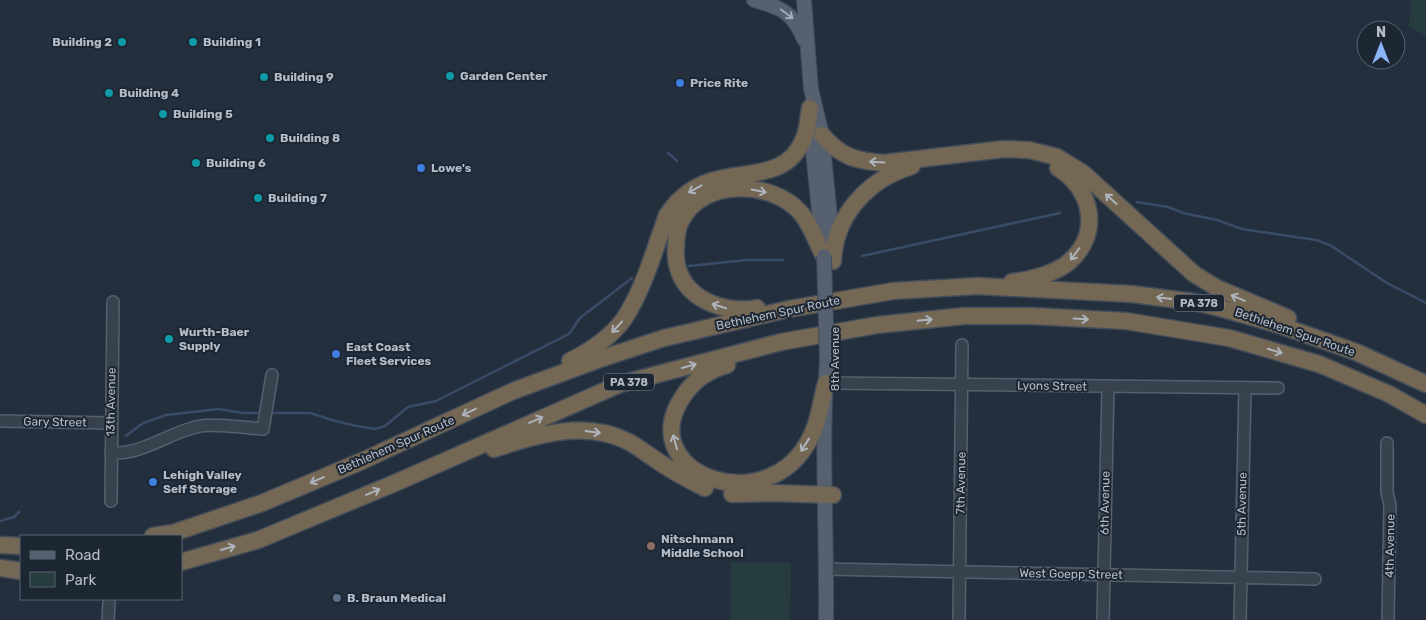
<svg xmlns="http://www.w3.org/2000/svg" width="1426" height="620" font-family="Rubik,sans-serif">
<rect width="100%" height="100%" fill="#242f3e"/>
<!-- green -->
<path fill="#263c3f" d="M1411 0H1426V36L1409 26Z
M731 562 791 563 790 620H730Z"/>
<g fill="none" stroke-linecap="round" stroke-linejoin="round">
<!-- stream -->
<path stroke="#394c67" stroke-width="2.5" d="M668 153 677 161
M1137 202 1168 207 1183 213 1217 220 1242 229 1316 240 1330 245 1387 283 1426 303
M862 256 1060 213
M689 266 747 260H783
M269 413H310L335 421 357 426 375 429 385 426 408 407 436 401 569 334 580 318 632 278
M126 436 143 423 166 415 219 409 243 413H261
M0 521 14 517 19 512"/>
<!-- minor casing -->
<g stroke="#565f6c" stroke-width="14">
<path id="minor" d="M826 383 1278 388
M0 421 111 423
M1387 443V492L1390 505 1388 620
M111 453C143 455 169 432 200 426 217 423 245 428 263 429L272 375
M111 501 113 302
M826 569 1315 579
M108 620 109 603
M959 620 962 345
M1103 620 1108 387
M1240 620 1245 388"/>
</g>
<!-- major casing -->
<g stroke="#414a57" stroke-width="16">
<path id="major" d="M754 0C781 8 792 11 804 39
M804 0 811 89 822 135 833 248
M810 122 823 250
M826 620C827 533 821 446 827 359"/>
</g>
<!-- highway casing -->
<g stroke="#434c59" stroke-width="19">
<path id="highway" d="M822 135C841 157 856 161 884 163L1004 149 1029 150 1057 157 1083 173 1194 274 1217 288 1288 318
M833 261C835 214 869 179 912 166
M1012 282C1030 280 1055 274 1069 262 1102 233 1092 189 1058 168
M757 308C718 315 672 294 676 247 676 239 677 229 681 221 702 178 771 180 800 212 811 224 816 242 824 256
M570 361C590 351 611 337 624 319 644 289 655 248 667 215 679 197 697 183 719 179 752 171 789 177 804 138 808 129 808 118 810 108
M727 365C708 370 692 382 682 398 631 476 778 528 815 427 820 413 822 397 826 383
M494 449C538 434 586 420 629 442 637 446 644 452 652 457 668 469 687 479 705 488
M732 494 774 493 833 495
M153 536 173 533 262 503 362 461 513 391 600 359 664 338 789 309 893 291 977 286 1132 294 1194 302 1220 308 1279 325 1356 352 1426 384
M0 545 21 546
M181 562 258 540 395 483 620 384 781 342 877 325 964 316H1032L1126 321 1229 338 1319 364 1389 394 1426 415
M0 568 21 571"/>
</g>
<!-- minor -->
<use href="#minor" stroke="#38414e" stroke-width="11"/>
<!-- major -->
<use href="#major" stroke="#56606e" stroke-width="14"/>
<!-- highway -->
<use href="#highway" stroke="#746855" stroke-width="16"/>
<!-- major-bridge casing -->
<g stroke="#414a57" stroke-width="16" stroke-linecap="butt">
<path id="major-bridge" d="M824 256 827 359"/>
</g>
<!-- major-bridge -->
<use href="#major-bridge" stroke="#56606e" stroke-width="14"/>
</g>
<!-- one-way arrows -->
<defs><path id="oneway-shaft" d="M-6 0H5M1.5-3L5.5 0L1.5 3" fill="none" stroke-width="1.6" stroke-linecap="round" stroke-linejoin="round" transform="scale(1.25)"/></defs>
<use stroke="#a1aab7" href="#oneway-shaft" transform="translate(787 14) rotate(37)"/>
<g stroke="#aeb4bd">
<use href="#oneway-shaft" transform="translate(877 162) rotate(-177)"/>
<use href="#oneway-shaft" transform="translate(695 189) rotate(151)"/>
<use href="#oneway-shaft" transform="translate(759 191) rotate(11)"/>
<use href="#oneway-shaft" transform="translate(1111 199) rotate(-138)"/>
<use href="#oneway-shaft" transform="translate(1075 254) rotate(127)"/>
<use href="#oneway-shaft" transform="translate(1164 298) rotate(-173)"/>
<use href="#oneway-shaft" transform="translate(1238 298) rotate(-157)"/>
<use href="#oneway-shaft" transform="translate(719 306) rotate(-163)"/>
<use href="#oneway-shaft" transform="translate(1081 319) rotate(3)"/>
<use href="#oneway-shaft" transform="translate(925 320) rotate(-6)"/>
<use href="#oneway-shaft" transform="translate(617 327) rotate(133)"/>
<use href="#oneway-shaft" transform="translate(1275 351) rotate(17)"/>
<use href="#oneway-shaft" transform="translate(689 366) rotate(-15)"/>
<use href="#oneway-shaft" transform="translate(469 412) rotate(155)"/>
<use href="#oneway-shaft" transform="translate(536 420) rotate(-23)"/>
<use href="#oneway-shaft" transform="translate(593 432) rotate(7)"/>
<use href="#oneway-shaft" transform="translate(675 442) rotate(-105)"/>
<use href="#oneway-shaft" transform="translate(805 445) rotate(122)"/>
<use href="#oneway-shaft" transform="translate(317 480) rotate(157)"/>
<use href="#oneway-shaft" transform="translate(373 492) rotate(-23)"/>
<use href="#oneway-shaft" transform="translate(228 548) rotate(-16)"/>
</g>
<!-- markers -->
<g fill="#0f9aa8" stroke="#1d2633" stroke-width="2">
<circle cx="122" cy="42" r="5"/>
<circle cx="193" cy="42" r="5"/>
<circle cx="450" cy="76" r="5"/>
<circle cx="264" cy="77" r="5"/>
<circle cx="109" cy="93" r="5"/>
<circle cx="163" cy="114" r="5"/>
<circle cx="270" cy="138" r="5"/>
<circle cx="196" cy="163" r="5"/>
<circle cx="258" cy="198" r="5"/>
<circle cx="169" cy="339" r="5"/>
</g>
<g fill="#3f7fe0" stroke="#1d2633" stroke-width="2">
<circle cx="680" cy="83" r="5"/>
<circle cx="421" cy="168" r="5"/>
<circle cx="336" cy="354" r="5"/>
<circle cx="153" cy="482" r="5"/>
</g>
<circle fill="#8d6e63" stroke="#1d2633" stroke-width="2" cx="651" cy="546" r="5"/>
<circle fill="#5c6f8a" stroke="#1d2633" stroke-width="2" cx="337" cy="598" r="5"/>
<g text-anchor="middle" stroke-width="4" stroke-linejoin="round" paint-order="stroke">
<!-- shield labels -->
<g fill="#1d2633" stroke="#878f9c" stroke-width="1">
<rect x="1174" y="294.5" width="50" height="17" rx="4"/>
<rect x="604" y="373.5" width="50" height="17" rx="4"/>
</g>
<g font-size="11" font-weight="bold" fill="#b4bcc9">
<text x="1199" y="307">PA 378</text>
<text x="629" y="386">PA 378</text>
</g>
<!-- poi labels -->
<g font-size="12" font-weight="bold" fill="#b4bcc9" stroke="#1d2633" text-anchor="start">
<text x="112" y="46" text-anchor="end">Building 2</text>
<text x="203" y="46">Building 1</text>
<text x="460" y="80">Garden Center</text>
<text x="274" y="81">Building 9</text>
<text x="690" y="87">Price Rite</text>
<text x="119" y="97">Building 4</text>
<text x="173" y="118">Building 5</text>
<text x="280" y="142">Building 8</text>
<text x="206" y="167">Building 6</text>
<text x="431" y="172">Lowe's</text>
<text x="268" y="202">Building 7</text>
<text x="179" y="336">Wurth-Baer<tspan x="179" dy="14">Supply</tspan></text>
<text x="346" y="351">East Coast<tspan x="346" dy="14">Fleet Services</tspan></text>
<text x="163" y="479">Lehigh Valley<tspan x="163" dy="14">Self Storage</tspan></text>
<text x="661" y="543">Nitschmann<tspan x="661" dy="14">Middle School</tspan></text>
<text x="347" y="602">B. Braun Medical</text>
</g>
<!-- street labels -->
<g font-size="12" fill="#b4bcc9" stroke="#1d2633">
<text transform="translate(778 313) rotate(-12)" y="4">Bethlehem Spur Route</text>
<text transform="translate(1295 332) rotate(19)" y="4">Bethlehem Spur Route</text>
<text transform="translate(835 359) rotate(-90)" y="4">8th Avenue</text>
<text transform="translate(1052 386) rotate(1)" y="4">Lyons Street</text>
<text transform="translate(111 402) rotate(-89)" y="4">13th Avenue</text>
<text transform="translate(55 422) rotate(1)" y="4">Gary Street</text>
<text transform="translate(396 445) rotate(-24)" y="4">Bethlehem Spur Route</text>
<text transform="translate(961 483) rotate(-89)" y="4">7th Avenue</text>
<text transform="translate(1105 503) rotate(-89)" y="4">6th Avenue</text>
<text transform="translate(1242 504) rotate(-89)" y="4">5th Avenue</text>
<text transform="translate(1390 546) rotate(-89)" y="4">4th Avenue</text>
<text transform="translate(1071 574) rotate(1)" y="4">West Goepp Street</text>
</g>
</g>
<!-- legend -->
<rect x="20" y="535" width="162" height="65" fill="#1d2633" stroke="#59626f"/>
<rect x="30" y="551" width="25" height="8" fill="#56606e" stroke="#59626f"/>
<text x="65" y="560" font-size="15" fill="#b4bcc9">Road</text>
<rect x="30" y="572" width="25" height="15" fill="#263c3f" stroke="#59626f"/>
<text x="65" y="585" font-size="15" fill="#b4bcc9">Park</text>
<!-- north arrow -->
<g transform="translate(1381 45)"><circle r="24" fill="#1d2633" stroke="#59626f"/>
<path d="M0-4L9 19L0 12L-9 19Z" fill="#8ab4f8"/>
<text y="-8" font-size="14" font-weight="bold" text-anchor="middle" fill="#b4bcc9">N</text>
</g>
</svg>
